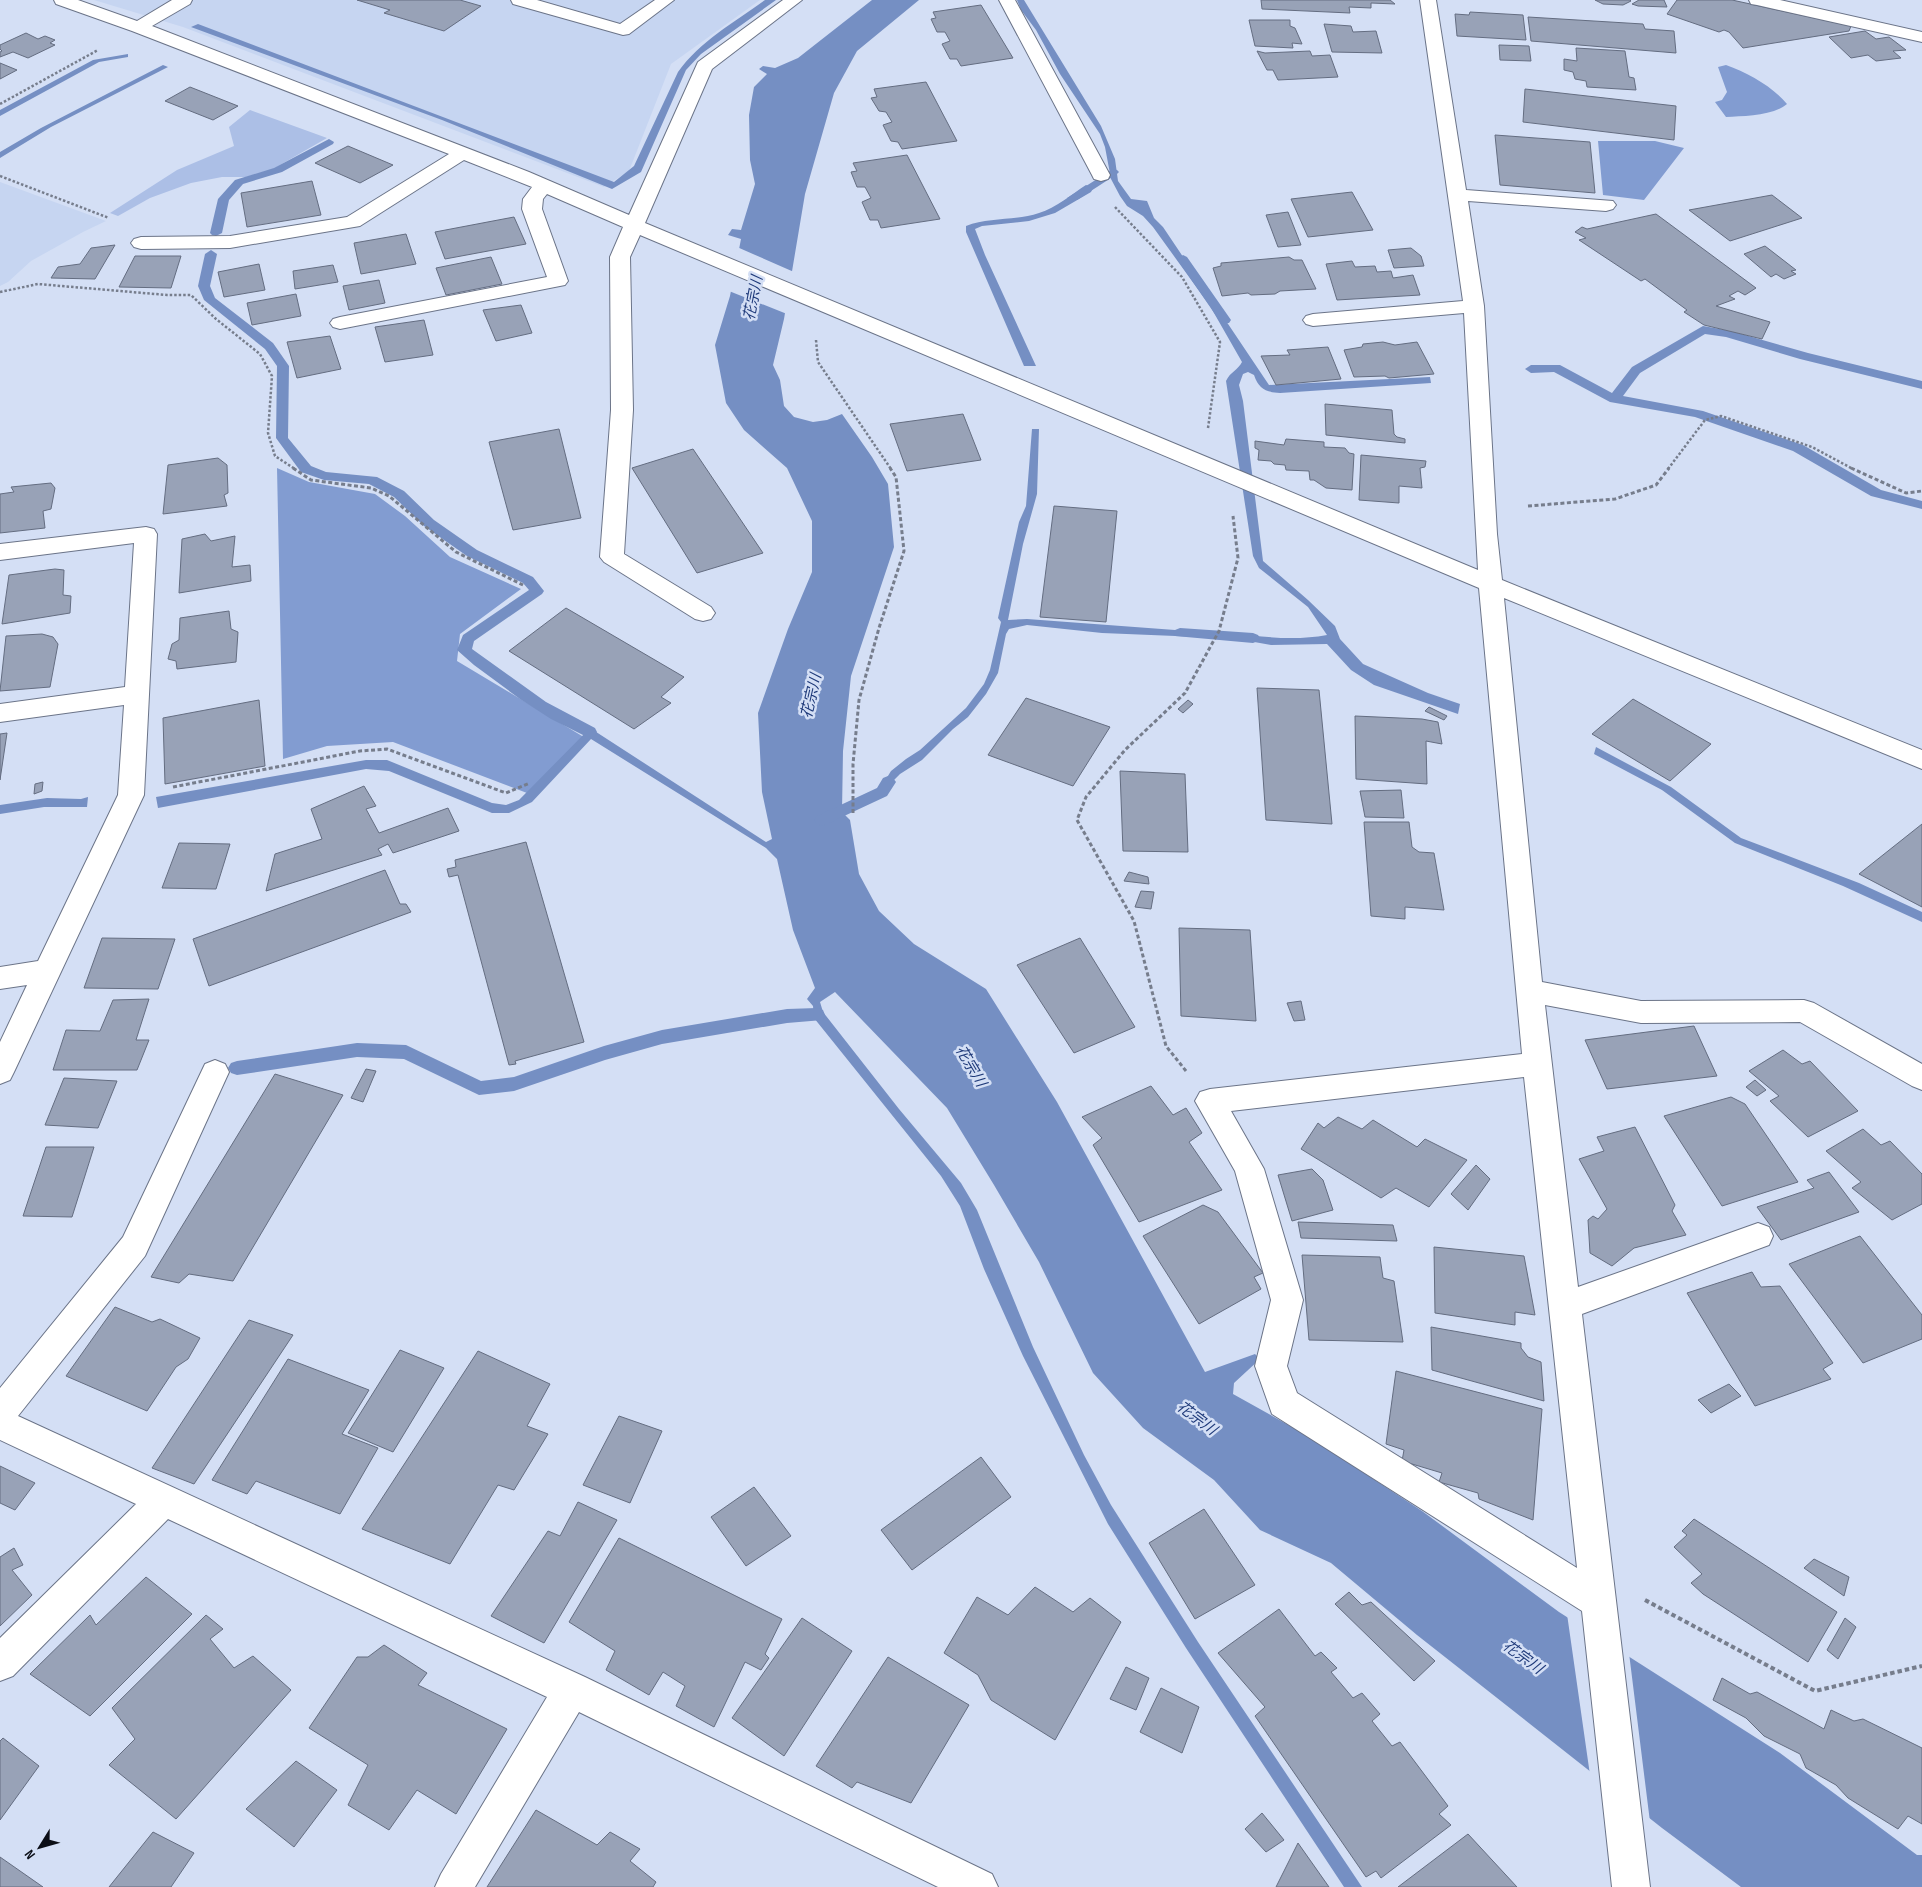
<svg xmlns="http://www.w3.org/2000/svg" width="1922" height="1887" font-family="'Sofia Sans Condensed','Noto Sans JP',sans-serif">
<rect width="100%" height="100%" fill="#d4dff5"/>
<!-- built -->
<path fill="#c6d5f1" d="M94 0H760L671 64 629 171 604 187 183 27Z
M0 182 106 221 83 232 31 261 8 282 0 286Z"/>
<!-- green -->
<path fill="#acbfe6" d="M250 110 327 138 273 169 246 177H222L191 183 150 198 118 216 110 213 177 170 234 146 229 127Z"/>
<!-- forest -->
<path fill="#829cd1" d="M1726 65C1748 73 1772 86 1787 104 1773 116 1744 116 1726 117L1715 102 1722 100 1727 92 1718 67Z
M1598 141H1655L1684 148 1644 200 1603 195Z
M277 468 309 482 375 494 405 516 450 557 521 589 460 634 457 661 587 739 527 793 393 742 327 746 283 759Z"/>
<!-- water -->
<path fill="#758fc3" d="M765 0H776L701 54 686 70 641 172 612 189 442 120 191 27 198 24 614 182 634 166 678 72C700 41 735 22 765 0Z
M872 0H919L857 51 834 93 805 194 784 319 773 365 780 380 784 406 794 417 813 422 827 420 842 414 872 457 888 484 894 547 851 676 843 751 842 812 850 820 859 874 879 911 914 944 986 989 1057 1102 1205 1372 1255 1354 1260 1359 1234 1383 1233 1394 1308 1436 1422 1511 1559 1612 1780 1753 1917 1855H1922V1887H1741L1662 1828 1417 1635 1331 1563 1260 1530 1214 1480 1143 1428 1093 1373 1039 1262 994 1185 947 1108 835 992 820 1002 823 1012 899 1109 961 1183 977 1210 1033 1347 1084 1455 1111 1505 1198 1642 1362 1887H1344L1186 1648 1108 1524 1023 1356 984 1269 960 1206 941 1176 814 1018 813 1006 807 999 815 988 793 930 777 859 766 848 591 739 532 802 509 813H492L389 771 366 769 158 808 156 797 366 760H387L492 803 506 805 519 800 590 728 766 842 772 839 762 792 758 713 788 629 812 572V521L787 468 744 430 726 403 715 345 730 296 741 239 728 235 732 229 741 230 755 184 750 160 749 115 754 87 767 74 759 69 763 66 775 68 798 58Z
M1017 0H1024L1101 126 1115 159 1118 181 1131 199 1147 201 1154 218 1163 227 1269 385 1430 377 1431 383 1280 393C1265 392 1259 389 1254 375L1248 372 1243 374 1239 385 1243 401 1263 561 1308 600 1335 626 1340 639 1363 664 1428 693 1460 704 1458 714 1374 685 1351 670 1327 644 1271 645 1232 638 1231 633C1263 637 1295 641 1327 635L1308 607 1259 568 1253 556 1226 381C1230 372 1238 370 1242 362L1210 306 1153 227 1143 216 1127 206 1120 196 1111 179 1105 147 1100 134 1060 74 1036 30 1021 10Z
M128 54V57L99 62 0 116V110L93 60Z
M163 65 168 67 51 127 0 158V152L41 128Z
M1086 185 1093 188 1091 192 1055 213 1029 221 982 226 975 229 985 255 1036 366H1024L966 232V226C989 217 1016 221 1039 213 1056 208 1072 194 1086 185Z
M1032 429H1039L1037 494 1023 544 1008 620 1027 619 1202 632 1200 637 1102 633 1027 625 1009 629 1006 634 998 673 986 694 968 717 953 729 922 760 900 774 891 783 887 793 876 799 871 794 880 789 891 771 906 759 920 750 966 708 984 684 990 670 1001 622 998 618 1019 522 1026 506Z
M1596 747 1671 787 1741 838 1859 883 1922 912V922L1843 886 1735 843 1662 790 1594 754Z
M88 797 87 807H44L0 814V805L47 798 81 799Z"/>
<!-- pier -->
<path fill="#d4dff5" d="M737 247 794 272 787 314 729 291Z
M1567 1614 1629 1653 1650 1822 1590 1775Z"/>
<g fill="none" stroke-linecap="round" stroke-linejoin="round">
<!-- stream -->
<path fill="#758fc3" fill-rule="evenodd" d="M329 139 334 142 333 144 282 172 243 184 229 200 222 233 216 236 212 235 210 233 218 199 235 180 274 168Z
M1113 169 1117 170 1119 172 1117 174 1077 200H1069L1067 198Z
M211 250 217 254 210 286 215 298 273 343 289 366 288 438 311 466 326 472 377 477 404 491 434 520 477 550 533 577 544 591 542 594 474 641 472 649 546 702 595 728 597 732 595 736 590 737 585 736 551 719 520 699 474 665 457 650 463 635 529 590 523 583 467 556 424 526 394 497 369 484 324 480 301 472 276 438 277 366 265 349 204 300 198 286 205 254Z
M1183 255 1187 257 1231 320 1229 323H1221L1219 320 1177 259Z
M1703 326 1731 331 1808 353 1922 381V389L1800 359 1726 337 1705 334 1640 373 1623 396 1703 411 1803 445 1881 490 1922 501V509L1871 496 1793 451 1695 417 1610 402 1554 372 1531 373 1525 369 1531 365H1560L1612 393 1632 367Z
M1180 628 1253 633 1258 635 1260 638 1258 641 1253 643 1175 636 1173 633 1175 630Z
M888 776 893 778 896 782 887 796 827 824 822 826 817 824 814 820 817 816 877 788 883 778Z
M817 1008 823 1010 825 1015 823 1020 787 1023 662 1044 605 1060 514 1091 479 1095 404 1059 357 1057 237 1075 231 1073 228 1068 231 1063 237 1061 357 1043 406 1045 481 1081 514 1077 604 1046 662 1030 787 1009Z"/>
</g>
<!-- building -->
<path fill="#98a2b7" stroke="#646d81" d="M357 0H460L481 6 444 31 384 13 390 10Z
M1261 0H1390L1395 4 1371 3V8L1349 7 1350 13 1262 9Z
M1595 0H1630L1631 1 1623 5 1603 4Z
M1639 0H1664L1667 7 1638 6 1632 4Z
M1677 0H1732L1851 26 1849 31 1743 48 1729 32 1724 30 1719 32 1667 14Z
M981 5 1013 58 961 66 957 59H950L942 44 950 41 945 32H937L931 19 936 18 933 12Z
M1470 12 1523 15 1526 40 1457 36 1455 14 1469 15Z
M1528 17 1643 24 1645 29 1674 31 1676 53 1531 41Z
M1249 20H1290V26L1295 28 1302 44 1292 43 1293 48 1255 46Z
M1324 24 1351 26 1353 32 1376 31 1382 53 1332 52Z
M1865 31 1876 39 1889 37 1906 50 1893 51 1901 58 1876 61 1868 55 1851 58 1829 37Z
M26 33 38 39 45 36 55 40 50 43 55 45 28 58 13 52 0 57V52L2 51 0 49V45Z
M1499 45 1529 46 1531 61 1500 60Z
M1576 48 1625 51 1629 77 1634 78 1636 90 1587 87 1586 81 1575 79 1573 72 1564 70V59L1577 61Z
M1257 51 1265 53 1310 51 1312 56 1330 55 1338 77 1278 80 1273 70H1267Z
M0 63 17 70 0 79Z
M926 82 957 141 902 149 898 142 891 141 883 125 892 122 886 112 879 111 871 98 877 97 874 89Z
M190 87 238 106 213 120 165 101Z
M1525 89 1676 106 1674 140 1523 122Z
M1495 135 1590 142 1595 193 1500 185Z
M348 146 393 165 360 183 315 163Z
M907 155 940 219 881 228 878 220H870L862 202 871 198 865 187H857L851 172 857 171 853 163Z
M312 181 321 215 247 227 241 193Z
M1352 192 1373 230 1308 237 1291 199Z
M1772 195 1802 218 1730 241 1689 210Z
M1288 212 1301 245 1278 247 1266 215Z
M1656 214 1756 288 1745 295 1738 291 1729 296 1735 299 1716 306 1770 322 1762 339 1704 325 1684 312 1687 310 1645 279 1641 281 1579 240 1586 238 1575 232 1582 227 1587 229Z
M514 217 526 244 445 259 435 232Z
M406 234 416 264 361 274 354 243Z
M115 245 95 279 51 278 58 267 80 264 91 248Z
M1765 246 1796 270 1791 271 1796 274 1784 279 1776 274 1771 277 1744 254Z
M1411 248 1421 256 1424 266 1394 268 1388 250Z
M135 256H181L171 288 119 287Z
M491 257 502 284 446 295 436 268Z
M1289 257 1294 260H1302L1316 289 1280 291 1275 294 1251 295 1248 293 1222 296 1213 268 1221 266V263Z
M1352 261 1355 267 1375 266 1377 272 1391 271 1393 278 1413 275 1420 295 1337 300 1326 264Z
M259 264 265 290 224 297 218 272Z
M333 265 338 282 295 289 293 271Z
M379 280 385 303 349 310 343 286Z
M296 294 301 316 252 325 247 303Z
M521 305 532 333 496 341 483 310Z
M424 320 433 355 385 362 375 327Z
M330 336 341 369 297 378 287 342Z
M1383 342 1395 345 1417 342 1434 374 1389 378 1385 376 1354 377 1344 350 1362 347 1363 344Z
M1328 347 1341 379 1276 385 1261 356 1290 355 1287 350Z
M1325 404 1392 410 1394 434 1397 437 1405 439V443L1326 435Z
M963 414 981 460 907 471 890 424Z
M559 429 581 518 513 530 489 442Z
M1286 439 1324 442V447L1345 448 1349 453 1354 454 1352 490 1326 488 1314 480H1310L1309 471 1286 470 1285 465 1274 464 1271 461 1258 460 1259 450 1255 448V441L1284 445Z
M693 449 763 553 697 573 632 468Z
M1361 455 1426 461 1425 467 1420 468 1422 488 1399 486V503L1359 500Z
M218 458 227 465 228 493 224 495 227 506 163 514 168 465Z
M51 483 55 488 51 509 43 511 45 528 0 533V494L14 492 11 487Z
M1054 506 1117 511 1106 622 1040 617Z
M205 534 211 541 235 536 232 567 250 565 251 581 179 593 182 539Z
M55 569 64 570 63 595 71 596 70 613 2 624 9 575Z
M566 608 684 677 661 697 671 703 634 729 509 651Z
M229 611 231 629 238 632 236 662 177 669 176 661 168 659 172 644 179 640 180 618Z
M42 634 53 637 58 644 50 687 0 691 6 636Z
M1257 688 1319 690 1332 824 1266 820Z
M1026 698 1110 727 1073 786 988 755Z
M1633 699 1711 744 1670 781 1592 734Z
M259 700 265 766 165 784 163 718Z
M1188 700 1193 704 1183 713 1178 709Z
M1429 707 1447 716 1444 720 1425 711Z
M1355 716 1422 719 1438 722 1442 744 1426 741 1427 784 1356 779Z
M7 733 0 780V734Z
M1120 771 1185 774 1188 852 1123 851Z
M43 782 42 791 34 794 35 784Z
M364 786 376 806 366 809 379 833 448 808 459 831 393 853 388 844 378 849 382 855 266 891 275 854 322 839 311 809Z
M1401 790 1404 818 1365 817 1360 791Z
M1364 822H1409L1412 847 1419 852 1434 853 1444 910 1405 907V919L1371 916Z
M1922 824V907L1859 874Z
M526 842 584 1042 515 1061 516 1064 509 1065 458 875 449 877 447 869 456 867 455 860Z
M179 843 230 844 216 889 162 888Z
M385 870 400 904H406L411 912 209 986 193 939Z
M1129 872 1148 877 1149 884 1124 881Z
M1141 891 1154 892 1151 909 1135 907Z
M1179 928 1250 930 1256 1021 1181 1016Z
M102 938 175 939 158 989 84 988Z
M1080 938 1135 1027 1074 1053 1017 965Z
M149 999 136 1040H149L137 1070H53L66 1030 100 1031 113 1000Z
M1301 1001 1305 1020 1294 1021 1287 1003Z
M1694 1026 1717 1076 1607 1089 1585 1040Z
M1783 1050 1802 1064 1810 1061 1858 1111 1808 1137 1770 1101 1779 1096 1749 1071Z
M366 1069 376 1071 363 1102 351 1098Z
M275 1074 343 1095 233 1281 189 1274 179 1283 151 1277Z
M64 1078 117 1081 98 1128 45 1125Z
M1755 1080 1766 1090 1757 1096 1746 1087Z
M1151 1086 1173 1115 1186 1108 1202 1133 1189 1142 1222 1190 1139 1222 1093 1145 1102 1138 1082 1117Z
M1731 1097 1745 1104 1798 1182 1722 1206 1664 1116Z
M1338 1117 1362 1129 1373 1120 1417 1147 1425 1139 1467 1160 1429 1207 1396 1188 1381 1198 1301 1149 1318 1123 1324 1128Z
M1635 1127 1675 1205 1672 1211 1686 1235 1634 1248 1612 1266 1590 1253 1588 1220 1593 1216 1598 1219 1607 1209 1579 1159 1604 1151 1597 1137Z
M1863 1129 1881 1145 1890 1141 1922 1174V1204L1892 1220 1852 1188 1861 1182 1826 1151Z
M46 1147H94L72 1217 23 1216Z
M1476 1165 1490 1179 1468 1210 1451 1194Z
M1312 1169 1323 1180 1333 1210 1292 1221 1278 1175Z
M1829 1172 1859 1212 1781 1240 1757 1207 1814 1188 1807 1180Z
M1203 1205 1218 1212 1263 1273 1254 1277 1261 1289 1199 1324 1143 1236Z
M1298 1222 1393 1225 1397 1241 1301 1238Z
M1860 1236 1922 1315V1339L1863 1363 1789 1264Z
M1434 1247 1524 1256 1535 1315 1515 1312V1325L1435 1313Z
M1302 1255 1380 1257 1383 1278 1394 1281 1403 1342 1309 1340Z
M1752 1272 1761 1287 1780 1286 1833 1363 1823 1369 1831 1379 1755 1406 1687 1293Z
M115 1307 152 1322 160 1319 200 1338 188 1359 176 1367 147 1411 66 1376Z
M249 1320 293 1335 194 1484 152 1468Z
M1431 1327 1521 1343V1348L1528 1357 1541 1362 1544 1401 1432 1370Z
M400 1350 444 1368 393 1452 348 1433Z
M478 1351 550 1384 527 1426 548 1434 514 1490 498 1485 450 1564 362 1529Z
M288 1359 369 1390 342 1434 378 1448 340 1514 256 1481 247 1494 212 1480Z
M1396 1371 1542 1409 1533 1520 1479 1499 1478 1493 1439 1482 1442 1473 1402 1461 1404 1450 1386 1444Z
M1729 1384 1741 1396 1711 1413 1698 1400Z
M619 1416 662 1431 630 1503 583 1485Z
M981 1457 1011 1497 912 1570 881 1530Z
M0 1466 35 1483 15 1510 0 1503Z
M754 1487 791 1536 746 1566 711 1517Z
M578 1502 617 1520 544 1643 491 1616 548 1531 560 1536Z
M1204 1509 1255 1585 1195 1619 1149 1543Z
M1694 1519 1837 1612 1808 1662 1703 1594 1691 1583 1702 1574 1674 1547 1687 1535 1682 1531Z
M619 1538 782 1619 765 1654 769 1658 761 1670 745 1662 714 1727 676 1706 685 1686 663 1672 649 1695 606 1670 615 1651 569 1622Z
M14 1548 23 1565 12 1570 32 1595 0 1626V1557Z
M1814 1559 1849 1577 1844 1596 1804 1568Z
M146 1577 192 1614 90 1716 30 1674 90 1615 96 1625Z
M1035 1587 1073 1612 1090 1598 1121 1622 1055 1740 991 1700 978 1675 944 1653 977 1597 1008 1615Z
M1349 1592 1362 1605 1371 1602 1435 1661 1414 1681 1335 1604Z
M1279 1609 1315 1656 1321 1652 1337 1668 1331 1672 1353 1698 1362 1693 1380 1714 1372 1721 1392 1746 1400 1742 1448 1806 1439 1814 1451 1825 1381 1878 1376 1871 1366 1877 1255 1716 1265 1707 1218 1653Z
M206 1615 223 1629 210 1639 234 1668 253 1656 291 1690 176 1819 109 1765 135 1739 112 1708Z
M802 1618 852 1651 784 1756 732 1718Z
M1845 1618 1856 1627 1838 1659 1827 1650Z
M384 1645 427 1673 418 1685 507 1729 456 1814 417 1790 389 1830 348 1805 368 1765 309 1728 357 1657H368Z
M888 1657 969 1705 911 1803 857 1782 852 1788 816 1766Z
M1126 1667 1149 1678 1136 1710 1110 1699Z
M1722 1678 1750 1694 1757 1692 1824 1729 1831 1710 1854 1721 1863 1719 1922 1748V1824L1908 1816 1898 1829 1848 1798 1836 1785 1806 1768 1800 1754 1764 1736 1746 1718 1713 1700Z
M1161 1688 1199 1707 1182 1753 1140 1732Z
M3 1738 39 1766 0 1820V1741Z
M296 1761 337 1790 294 1847 246 1809Z
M536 1810 597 1845 610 1832 640 1849 630 1861 656 1882 653 1887H487Z
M1262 1813 1284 1840 1266 1852 1245 1829Z
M153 1832 194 1853 171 1887H109Z
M1468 1834 1517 1887H1398Z
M1298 1843 1329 1887H1276Z
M0 1857 43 1887H0Z"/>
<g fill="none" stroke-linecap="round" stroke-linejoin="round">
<!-- minor casing -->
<g stroke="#6b7488" stroke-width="2">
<path id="minor" d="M54 0H78L137 21 172 0H192L190 4 152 26 529 172 629 215 698 62 783 0H802L712 69 645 223 1478 570 1464 313 1313 326 1306 324 1303 320 1306 316 1313 314 1463 301 1420 0H1436L1466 190 1613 201 1616 205 1613 209 1606 211 1468 201 1484 306 1497 534 1502 580 1922 750V769L1504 598 1542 982 1641 1001 1804 1000 1814 1003 1922 1064V1090L1912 1086 1800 1022 1641 1023 1545 1005 1578 1287 1758 1223 1769 1227 1773 1236 1769 1245 1582 1314 1650 1887H1612L1582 1611 1272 1414 1255 1366 1271 1300 1235 1171 1195 1101 1200 1092 1210 1089 1522 1054 1479 588 640 235 630 257 633 410 624 554 711 607 715 613 711 619 703 621 695 619 604 562 600 557 611 410 610 257 623 227 547 194 543 199 542 209 568 281 565 285 340 329 333 327 330 323 333 319 340 317 547 277 522 209 523 199 532 187 464 160 360 226 230 248 141 249 134 247 131 243 134 239 141 237 230 236 347 217 449 154 132 31 56 4ZM1524 1077 1577 1568 1297 1393 1287 1366 1303 1300 1264 1169 1231 1111Z
M511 0H537L620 24 655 0H674L629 34 623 35 513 4Z
M999 0H1015L1110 175 1108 179 1101 181 1094 179 1092 175Z
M1749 0H1780L1922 32V42L1757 5 1751 4Z
M146 527 154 529 157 534 144 795 14 1072 10 1080 0 1084V1042L27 985 0 989V967L38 961 118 795 124 705 0 722V704L125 687 134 543 0 560V544Z
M215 1060 225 1064 229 1072 145 1256 18 1416 585 1677 992 1874 998 1887H938L579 1712 475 1887H435L441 1874 547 1697 168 1519 13 1676 0 1681V1638L136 1504 0 1440V1388L123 1237 205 1064Z"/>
</g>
<!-- path-far2 -->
<path stroke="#767d8c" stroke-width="2.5" stroke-dasharray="2.5 2" stroke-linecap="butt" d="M0 104 98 50
M0 176 109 218
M1115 207 1182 277 1220 342 1208 428
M0 292 38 284 167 295H191L216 319 260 354 272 376 268 433 275 456 295 469
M816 340 818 362 891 469
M1668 469 1705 420 1721 416 1812 447 1853 469"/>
<!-- path-far1 -->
<path stroke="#767d8c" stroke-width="3" stroke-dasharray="4 2.5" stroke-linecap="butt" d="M293 468 311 480 371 488 389 496 456 552 523 585
M1851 468 1906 493 1922 491
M1528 506 1615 499 1656 485 1669 468
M173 787 360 751 387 749 506 793 530 783
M853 813V764L859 700 879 628 904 551 896 477 890 468
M1186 1071 1166 1046 1134 921 1077 820 1086 797 1125 750 1185 693 1219 631 1238 558 1233 516"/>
<!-- path -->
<path stroke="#767d8c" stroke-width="4" stroke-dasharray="4.5 3" stroke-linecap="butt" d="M1645 1600 1815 1691 1922 1666"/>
<!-- minor -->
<use href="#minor" fill="#fff" fill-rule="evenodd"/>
</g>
<g text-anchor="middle" stroke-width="5" stroke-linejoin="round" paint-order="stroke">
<!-- water labels -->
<g font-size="15" font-style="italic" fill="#1f3a7a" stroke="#d4dff5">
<text transform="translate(753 298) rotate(-79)" y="5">花宗川</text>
<text transform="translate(811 696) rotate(-77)" y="5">花宗川</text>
<text transform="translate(971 1066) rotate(59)" y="5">花宗川</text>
<text transform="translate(1197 1418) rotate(37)" y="5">花宗川</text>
<text transform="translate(1523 1657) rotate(36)" y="5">花宗川</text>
</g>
</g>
<!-- north arrow -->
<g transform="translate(40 1847) rotate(233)" stroke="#d4dff5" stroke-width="4" paint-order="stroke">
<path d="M0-4L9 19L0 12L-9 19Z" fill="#0b0e16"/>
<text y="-8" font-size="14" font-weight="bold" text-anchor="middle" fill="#0b0e16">N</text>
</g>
</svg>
